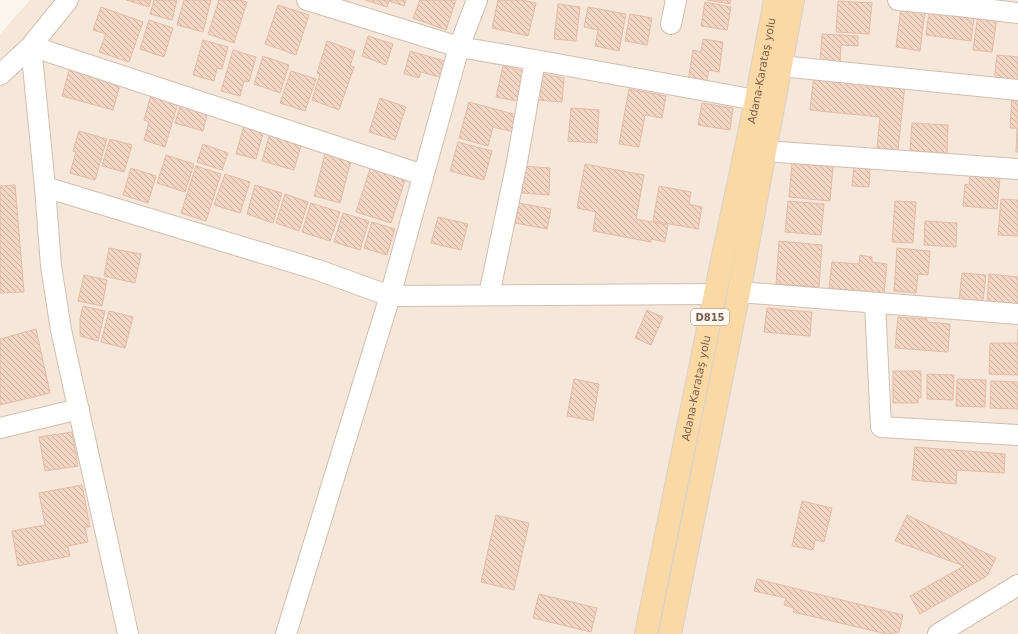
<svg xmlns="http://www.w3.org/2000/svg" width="1018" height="634" font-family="'DejaVu Sans',sans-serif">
<defs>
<pattern id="building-back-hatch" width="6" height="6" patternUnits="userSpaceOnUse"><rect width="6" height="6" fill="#f3d5c3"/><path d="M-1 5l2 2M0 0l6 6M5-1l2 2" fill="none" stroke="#cab0a1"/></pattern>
</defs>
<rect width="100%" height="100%" fill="#fdf6ec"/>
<!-- residential -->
<path fill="#f5e8da" d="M30 0H1018V634H1L0 632V34Z"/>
<!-- building -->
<path fill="url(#building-back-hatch)" stroke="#e6bba3" d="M126 0H151L149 7Z
M154 0H177L172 20 150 14Z
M184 0H211L203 32 177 25Z
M219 0H240L247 2 234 43 208 34Z
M365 0H406L404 6 389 1 387 7Z
M420 0H456L446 30 413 18Z
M498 0H522L536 3 528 36 492 28Z
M707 0H731L730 4Z
M838 1 872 3 869 34 836 32Z
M705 2 731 7 727 30 701 26Z
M558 4 580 7 576 41 554 39Z
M278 5 309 15 296 55 265 44Z
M101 7 143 22 129 62 99 52 106 34 93 30Z
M588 7 626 14 619 51 595 46 598 30 584 27Z
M901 9 925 12 920 51 896 47Z
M929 12 974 18 971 41 926 35Z
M630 14 652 18 647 45 625 41Z
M978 14 997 17 992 52 973 50Z
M149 20 173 28 164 57 140 49Z
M822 34 858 36V46L841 45 840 64 820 63Z
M368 36 393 44 386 65 362 56Z
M703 39 723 42 719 72 709 70 706 85 688 81 693 50 701 52Z
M203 40 228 47 222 69 217 68 214 81 193 75Z
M327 41 355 51 350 66 354 67 339 110 312 100 320 74 317 73Z
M233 50 256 57 249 82 244 81 240 96 221 91Z
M410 51 448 62 443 78 421 72 419 78 404 74Z
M997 55 1018 57V83L994 81Z
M263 56 289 65 280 93 254 84Z
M503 66 524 71 517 101 496 97Z
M70 67 121 81 113 110 62 96Z
M291 71 316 79 305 111 280 103Z
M539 73 564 78 562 102 537 100Z
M814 74 905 84 898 150 877 148 880 117 810 110Z
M629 89 666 96 662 118 645 115 639 147 619 144Z
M151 95 178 103 165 147 144 140 149 122 144 120Z
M1012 96H1018V152H1016L1017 128H1010Z
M380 98 406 107 395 140 369 132Z
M469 102 517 115 513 132 493 127 488 146 459 138Z
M181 103 208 111 203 131 175 123Z
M702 103 733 108 730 130 698 125Z
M571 108 599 110 597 143 568 141Z
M912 123 948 125 947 153 910 151Z
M244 125 264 130 256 159 236 154Z
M79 131 107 139 95 180 70 173 76 152 73 151Z
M270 133 302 142 294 170 262 161Z
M110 139 132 145 124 172 102 166Z
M458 142 492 151 484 180 450 171Z
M203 144 228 153 222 170 197 162Z
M325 154 351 161 340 203 314 196Z
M166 155 194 164 185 192 157 183Z
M792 163 833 167 830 201 789 197Z
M585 164 644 175 636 219 668 225 665 242 651 239V242L593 231 596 212 577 208Z
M196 166 221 174 206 221 181 213Z
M371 166 406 177 391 223 356 212Z
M523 166 550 168 549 195 522 193Z
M854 167 870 168 869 187 852 186Z
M131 168 156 176 148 203 123 195Z
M225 174 250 182 240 213 214 205Z
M970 176 1000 178 997 209 963 206 965 184 969 185Z
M15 185 24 292 0 293V186Z
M255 185 282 193 273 223 247 214Z
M659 186 691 192 689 204 702 207 698 229 653 221Z
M285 194 308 202 299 231 276 223Z
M1001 199 1018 200V236L998 235Z
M788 201 824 204 821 235 785 232Z
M895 201 916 202 913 243 892 242Z
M311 203 340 212 330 241 302 232Z
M519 203 551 209 547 229 515 223Z
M343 213 369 221 360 250 334 242Z
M438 217 468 224 461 250 431 243Z
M925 221 957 223 956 247 924 245Z
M372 222 395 229 387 255 364 248Z
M779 241 822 245 819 287 776 284Z
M109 248 141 254 135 283 104 276Z
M897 248 930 251 928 275 918 274 916 293 894 291Z
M860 255 872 257V262L887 264 884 294 829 288 832 262 859 264Z
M962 273 986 275 983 301 959 299Z
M989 274 1018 277V305L987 303Z
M84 275 107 280 102 306 78 301Z
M83 306 105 311 98 341 80 336V319Z
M767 308 812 312 810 336 764 332Z
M647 310 663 317 651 345 635 338Z
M109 311 133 317 125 348 101 342Z
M898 317 927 319V322L950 324 948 352 895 348Z
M36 329 50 393 0 405V339Z
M1018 329V375L989 374 990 343H1018Z
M893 371H921V398H918V403H893Z
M927 374 954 375 953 400 927 399Z
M574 379 599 384 593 421 567 416Z
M957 379 986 380 985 407 956 406Z
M991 381 1018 382V409L990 408Z
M72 432 78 466 45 471 39 437Z
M915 447 1005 454 1004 473 957 470 956 484 912 480Z
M82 485 90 527H85L88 542 68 546 70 556 18 566 12 531 45 525 39 493Z
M802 501 832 508 824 542 815 540 813 550 792 546Z
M496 515 529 523 514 590 481 582Z
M907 515 996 558 987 576 920 614 910 596 964 566 895 541Z
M757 579 903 615 899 632 887 634 793 612 794 608 784 605 786 598 754 591Z
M539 594 597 608 591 632 533 618Z"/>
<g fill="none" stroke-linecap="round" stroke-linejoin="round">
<!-- minor casing -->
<g stroke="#d1beb0" stroke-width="22">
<path id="minor" d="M307 0 459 47 535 60 756 100
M898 0 959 6 1018 13
M671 24 676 0
M781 66 1018 90
M0 75 31 46 68 0
M765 151 1018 169
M45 187 318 270 390 296 715 294
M739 292 1018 314
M489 295 517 162 535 60
M875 303 881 427 1018 435
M0 428 79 409
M128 634 61 330 51 266 45 187 31 46 423 175
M286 634 390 296 459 47 477 0
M938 634 1018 585"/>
</g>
<!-- major casing -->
<g stroke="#dad1cd" stroke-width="24">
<g id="major">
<path id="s1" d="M646 634 715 294 756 100 775 0"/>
<path d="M670 634 739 292 793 0"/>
</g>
</g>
<!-- minor -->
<use href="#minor" stroke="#fff" stroke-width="20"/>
<!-- major -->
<use href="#major" stroke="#fbd9a5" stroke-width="22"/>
</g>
<g text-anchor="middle" stroke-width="3" stroke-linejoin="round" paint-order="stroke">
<!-- shield labels -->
<rect fill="#fffaf3" stroke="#a28b7f" stroke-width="1" x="691" y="309" width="38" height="16" rx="3"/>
<g font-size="10" font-weight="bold" fill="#7a5c4d">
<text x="710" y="321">D815</text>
</g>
<!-- street labels -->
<g font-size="11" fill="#7a5c4d" stroke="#fffaf3">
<text dy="4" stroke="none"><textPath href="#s1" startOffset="575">Adana-Karataş yolu</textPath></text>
<text dy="4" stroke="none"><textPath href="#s1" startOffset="251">Adana-Karataş yolu</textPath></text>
</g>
</g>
</svg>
